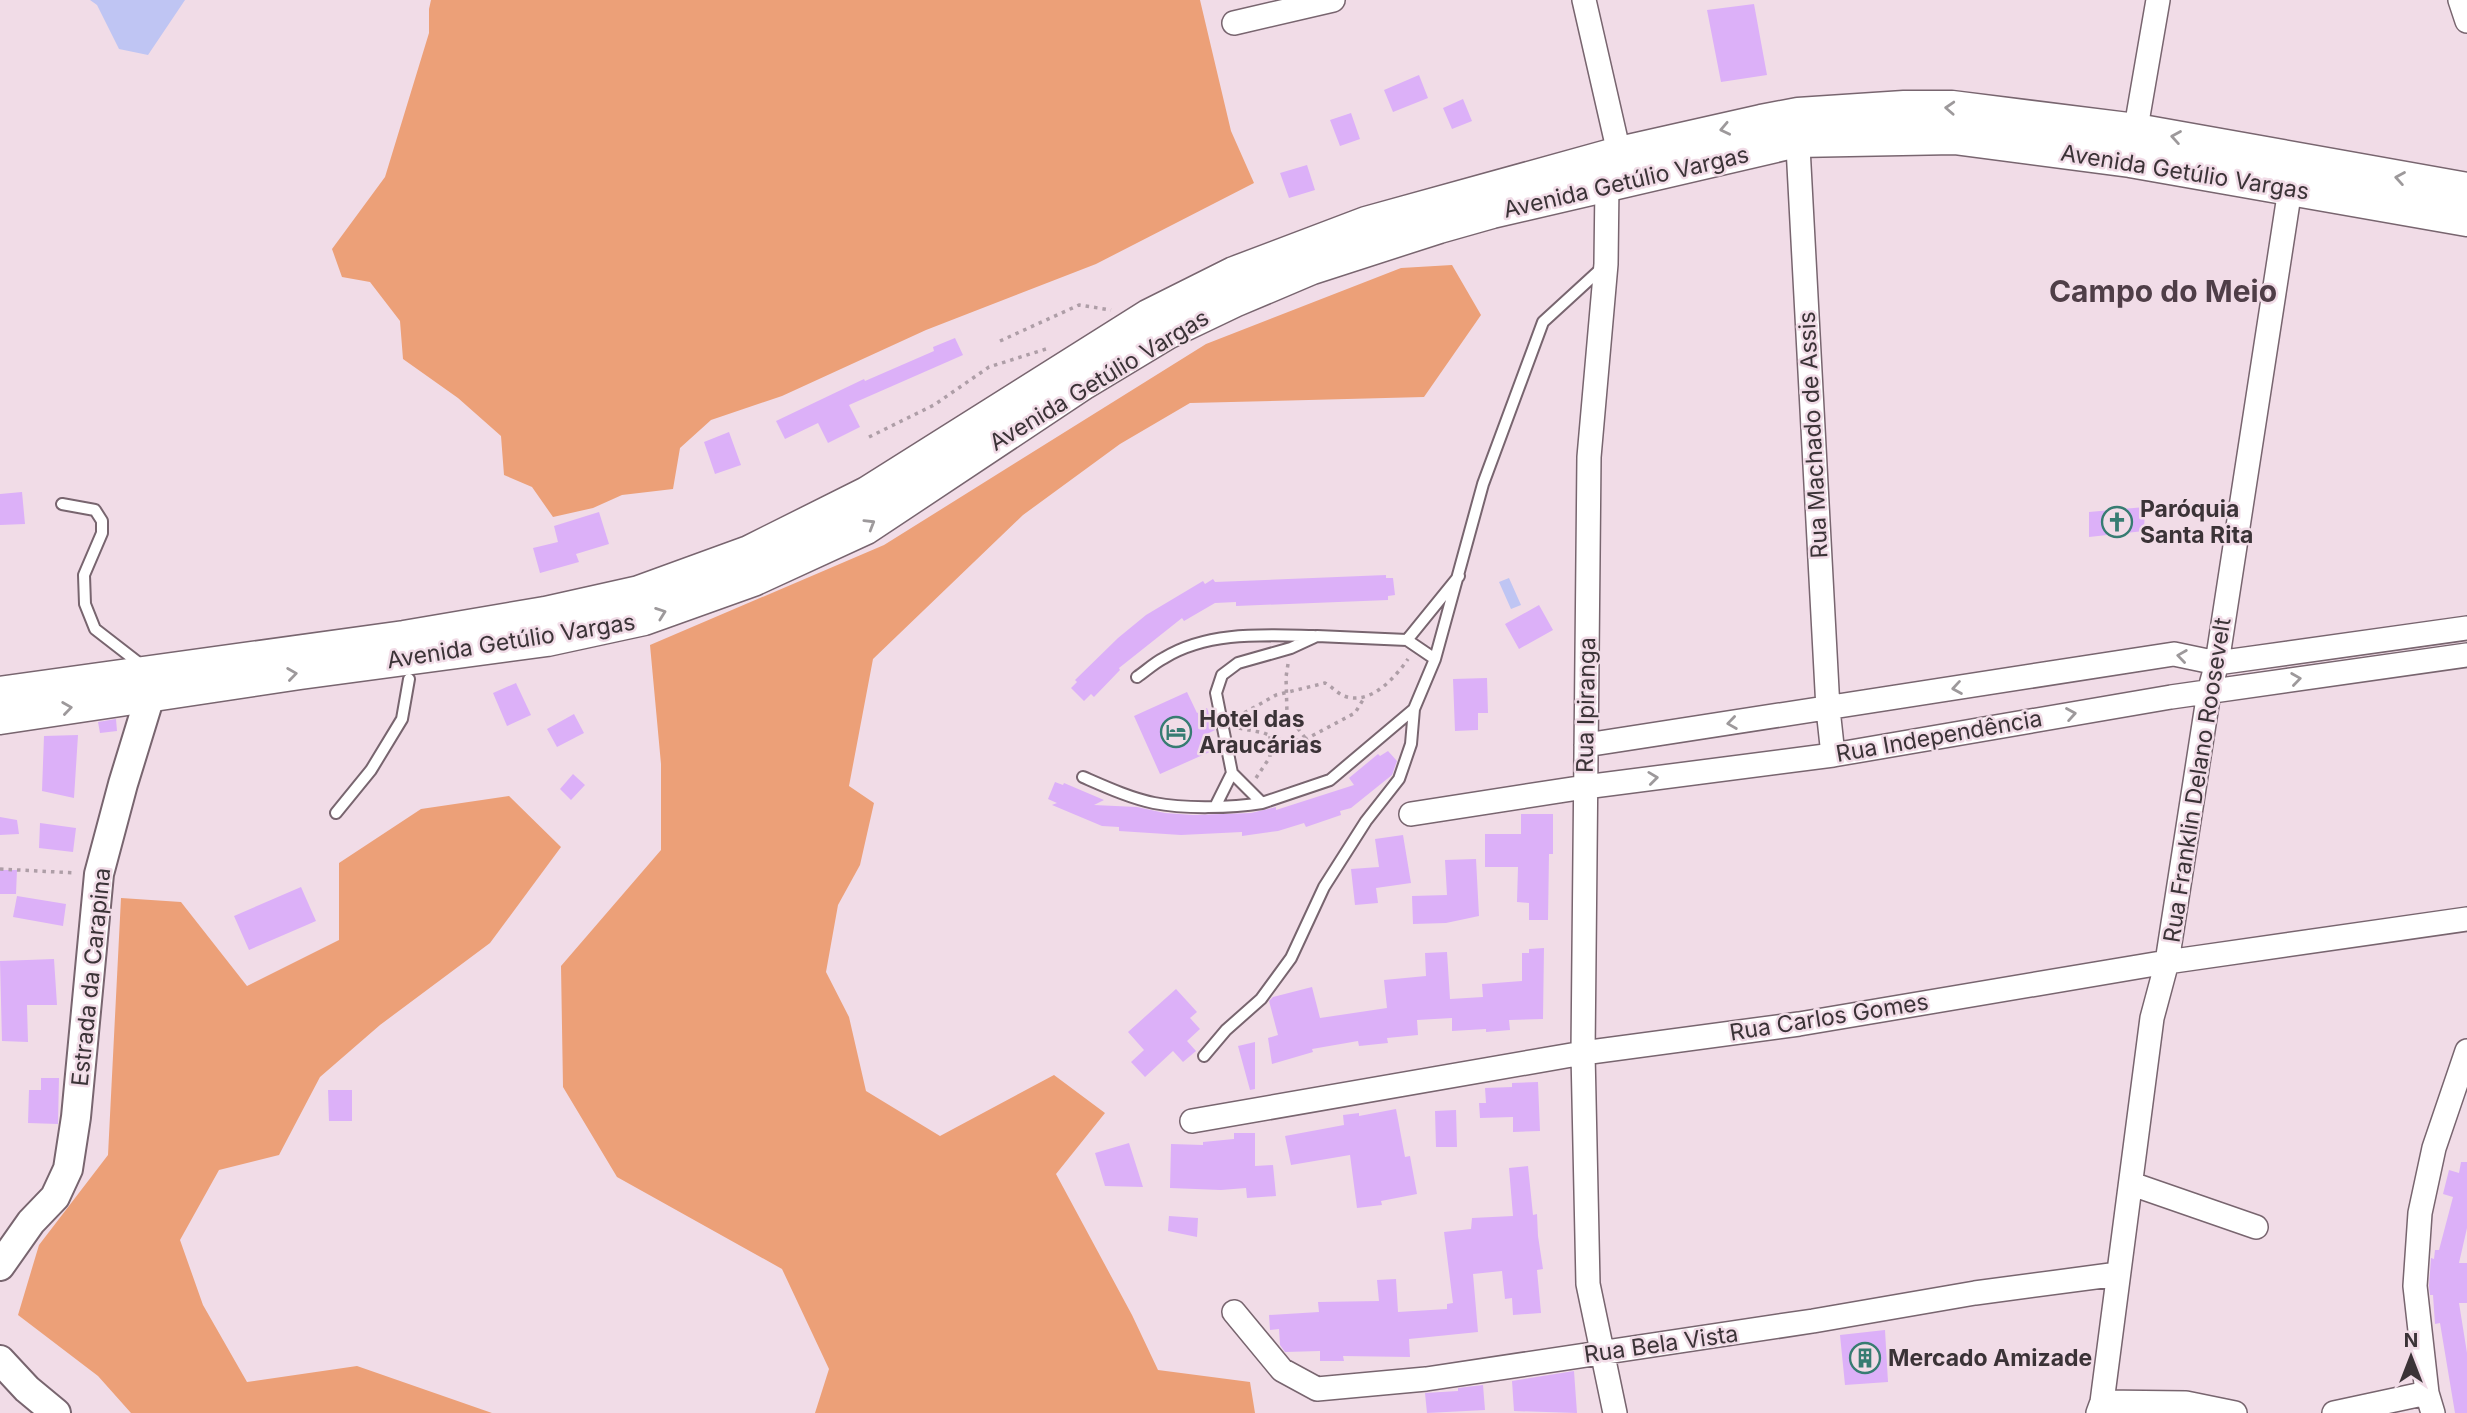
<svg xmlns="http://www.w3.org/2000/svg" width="2467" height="1413" font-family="Inter,sans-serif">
<rect width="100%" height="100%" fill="#f1dce7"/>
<!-- green -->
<path fill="#eca078" d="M431 0H1200L1231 131 1254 183 1096 264 926 330 782 396 711 420 680 448 673 489 622 495 593 508 553 517 532 487 504 475 501 436 458 398 403 359 400 321 370 282 342 277 332 249 385 177 429 33V9Z
M1452 265 1481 315 1424 397 1190 403 1120 444 1023 515 873 659 849 786 874 803 860 865 838 905 826 972 849 1017 866 1091 940 1136 1054 1075 1105 1113 1056 1174 1132 1315 1158 1370 1250 1382 1255 1413H815L829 1369 782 1269 617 1177 563 1087 561 966 661 850V764L650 645 884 545 1206 344 1401 268Z
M509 796 561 847 490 943 380 1025 320 1077 279 1155 219 1170 180 1240 203 1305 247 1382 357 1366 492 1413H131L98 1376 18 1315 39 1245 108 1155 121 898 181 902 247 986 339 940V863L421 809Z"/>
<!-- water -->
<path fill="#bfc5f3" d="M90 0H185L148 55 119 49 97 5Z
M1509 578 1521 605 1511 609 1499 582Z"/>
<!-- building -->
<path fill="#dcb0f8" d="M1754 4 1767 75 1721 82 1707 10Z
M1419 75 1428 98 1393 112 1384 90Z
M1463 99 1472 121 1452 129 1443 108Z
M1351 113 1360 139 1340 146 1330 120Z
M1307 165 1315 190 1289 198 1280 173Z
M955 338 963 355 849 405 860 427 828 443 818 423 785 439 776 421 864 379 865 381 934 351 933 347Z
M729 432 741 465 715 474 704 442Z
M22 492 25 524 0 525V494Z
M2145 507 2144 531 2089 537V512Z
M599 512 609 544 576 554 579 562 540 573 533 548 558 542 554 526Z
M1386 575V578H1393L1395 595 1388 596V600L1236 606V602L1215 603 1184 621 1182 618 1119 668 1120 670 1094 697 1091 694 1084 701 1071 688 1077 682 1075 680 1118 638 1146 615 1203 581 1205 584 1213 579 1215 582Z
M1539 605 1553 630 1519 649 1505 624Z
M1487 678 1488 713H1478V730L1455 731 1453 679Z
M516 683 531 715 507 726 493 693Z
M1187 692 1197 713 1207 708 1215 730 1207 734 1214 750 1160 774 1134 716Z
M574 714 584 733 557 747 547 729Z
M116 719 117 731 100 733 98 722Z
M78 735 74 798 42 791 44 736Z
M1388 751 1397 761 1392 775 1351 808 1340 811 1341 815 1306 827 1304 823 1278 831 1242 836V832L1181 835 1119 831V827L1102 826 1052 805 1057 803 1048 799 1055 782 1063 785 1064 783 1104 800 1094 805 1137 807 1165 813 1193 815 1251 813 1276 807V810L1354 785 1349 778 1378 754 1380 756Z
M573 774 585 785 571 800 560 789Z
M1521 814H1553V854H1549L1548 920H1529V903L1517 902 1518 867H1485V834H1521Z
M0 817 17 820 19 834 0 835Z
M40 823 76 828 73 852 39 848Z
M1403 835 1411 883 1376 888 1378 903 1355 905 1351 869 1379 867 1375 839Z
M1476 859 1479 916 1446 923 1413 924 1412 896 1447 895 1445 860Z
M0 870H17L16 894H0Z
M301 887 316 921 249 950 234 916Z
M17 896 66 904 63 926 13 917Z
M1544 948 1543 1019 1509 1020 1510 1030 1486 1032V1029L1452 1031V1018L1417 1020 1418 1035 1387 1038 1388 1043 1359 1046 1358 1041 1312 1049 1313 1052 1272 1064 1268 1038 1278 1035 1269 1001 1273 997 1312 987 1320 1018 1387 1008 1384 980 1426 976 1425 953 1447 952 1450 999 1483 997 1482 984 1522 981V953H1529V949Z
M54 959 57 1005H27L28 1042 2 1041 0 961Z
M1176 989 1197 1012 1190 1018 1200 1029 1187 1041 1196 1051 1183 1062 1173 1051 1145 1077 1131 1062 1144 1050 1128 1032Z
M1255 1042V1089L1250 1090 1238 1046Z
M41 1078H59L58 1124 28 1123 29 1090H41Z
M1538 1082 1540 1131 1513 1132V1117L1480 1118 1479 1103H1486L1485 1088 1512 1087V1083Z
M328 1090H352V1121H329Z
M1396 1109 1405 1157 1410 1156 1417 1194 1381 1201 1382 1205 1357 1208 1350 1155 1291 1165 1285 1136 1344 1125 1343 1115 1359 1113V1116Z
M1456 1110 1457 1147H1436L1435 1111Z
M1234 1133H1255V1166L1273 1165 1276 1196 1247 1198 1246 1188 1221 1190 1170 1188 1171 1144 1203 1145V1142L1234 1139Z
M1129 1143 1143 1187 1105 1186 1095 1153Z
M2461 1162H2467V1228L2459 1263H2467V1303H2459L2467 1353V1413H2455L2440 1323 2435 1324 2433 1295H2430L2429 1286 2431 1258 2434 1259 2435 1250H2439L2453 1197 2443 1194 2449 1170 2459 1173Z
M1528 1166 1533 1215 1537 1214 1538 1236 1543 1269 1537 1270 1541 1313 1513 1315 1512 1298 1505 1299 1502 1271 1473 1274 1478 1332 1409 1339 1410 1357 1343 1356 1344 1361H1320V1351L1285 1352 1280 1345 1279 1329 1270 1330 1269 1315 1319 1312 1318 1302 1379 1301 1377 1280 1396 1279 1398 1312 1447 1309V1304L1453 1303 1444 1232 1471 1229 1472 1218 1513 1216 1509 1168Z
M1169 1216 1198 1218 1197 1237 1168 1231Z
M1885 1330 1888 1382 1845 1385 1840 1335Z
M1574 1371 1577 1413 1514 1411 1512 1381Z
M1483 1385 1485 1410 1427 1413 1425 1393 1458 1391V1388Z"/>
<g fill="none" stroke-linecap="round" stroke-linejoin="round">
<!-- service casing -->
<g stroke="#78656f" stroke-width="14">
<path id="service" d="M62 504 95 510 102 521V533L84 575 85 604 95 629 144 667
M1459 576 1407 640 1317 636 1291 648 1238 663 1222 675 1216 693 1232 773 1262 803 1330 780 1414 709 1435 659 1483 484 1543 322 1602 268
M1407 640 1435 659
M1137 677C1146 671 1154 663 1164 658 1208 631 1264 635 1314 636
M1083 777C1106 787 1130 798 1154 803 1184 809 1232 808 1262 803
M1215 807 1232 773
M336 813 371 770 402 719 409 679
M1204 1056 1226 1030 1261 999 1291 958 1324 887 1366 821 1399 779 1411 744 1414 709"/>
</g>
<!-- minor casing -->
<g stroke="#78656f" stroke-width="26">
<path id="minor" d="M1584 0 1619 153 1607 184 1606 264 1589 457 1583 1053 1588 1284 1615 1413
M2460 0 2467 21
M1234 23 1333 0
M1797 128 1828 709 1833 755
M2133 145 2158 0
M1586 745 2174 654 2217 663 2467 628
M1411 814 1585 787 1833 755 2171 697 2467 655
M1192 1121 1583 1053 1799 1024 2167 962 2467 919
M2132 1184 2256 1227
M1234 1312 1282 1370 1317 1389 1426 1379 1813 1321 1975 1293 2118 1274
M2102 1402 2186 1403 2235 1413
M2098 1413 2102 1402 2152 1018 2167 962 2209 692 2217 663 2292 176
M2334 1413 2427 1393
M2433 1413 2427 1393 2415 1286 2420 1213 2434 1148 2467 1051"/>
</g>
<!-- tertiary casing -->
<g stroke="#78656f" stroke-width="32">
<path id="tertiary" d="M0 1266 31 1222 55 1197 68 1169 76 1117 99 874 123 784 150 696 149 674
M0 1360 27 1389 56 1413"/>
</g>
<!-- secondary casing -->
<g stroke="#78656f" stroke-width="35">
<path id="secondary" d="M0 693 404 637 545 613 639 592 749 552 867 493 1148 316 1234 273 1366 223 1619 153 1761 121 1798 114 1904 107H1952L2136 130 2467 189
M0 718 300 673 547 640 644 619 753 580 866 528 1084 383 1167 333 1234 301 1312 268 1439 227 1492 212 1797 141 1954 138 2130 161 2467 220"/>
</g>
<!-- path -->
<path stroke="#ae9ea7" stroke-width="3.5" stroke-dasharray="3.5 5" stroke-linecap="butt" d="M1000 341 1079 305 1111 310
M869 437 934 405 989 367 1046 349
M1288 664 1286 677 1287 714 1306 739
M1237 717 1276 695 1325 683C1331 686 1337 693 1344 696 1370 706 1395 678 1408 659
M1239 728 1264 733 1286 742 1306 739 1355 713 1364 698
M1256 778 1270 757V736
M0 869 76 873"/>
<!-- service -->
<use href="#service" stroke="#fff" stroke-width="10"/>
<!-- minor -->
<use href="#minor" stroke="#fff" stroke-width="23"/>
<!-- tertiary -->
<use href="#tertiary" stroke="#fff" stroke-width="28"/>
<!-- secondary -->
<use href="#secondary" stroke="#fff" stroke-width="32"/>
</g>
<!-- one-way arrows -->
<defs><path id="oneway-chevron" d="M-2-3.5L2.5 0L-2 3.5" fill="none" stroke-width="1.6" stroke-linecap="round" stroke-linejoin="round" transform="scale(1.75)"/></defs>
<g stroke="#9d999b">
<use href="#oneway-chevron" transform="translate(1950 108) rotate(-177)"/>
<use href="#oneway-chevron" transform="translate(1725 129) rotate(168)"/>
<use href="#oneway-chevron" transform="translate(2176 137) rotate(-170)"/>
<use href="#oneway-chevron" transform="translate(2400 178) rotate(-170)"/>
<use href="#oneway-chevron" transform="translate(870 524) rotate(-31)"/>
<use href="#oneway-chevron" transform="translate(661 613) rotate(-20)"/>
<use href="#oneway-chevron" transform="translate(2182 656) rotate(-172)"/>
<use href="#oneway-chevron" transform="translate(292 674) rotate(-8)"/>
<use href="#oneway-chevron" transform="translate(2296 679) rotate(-8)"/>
<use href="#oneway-chevron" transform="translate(1957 688) rotate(171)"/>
<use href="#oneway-chevron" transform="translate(67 708) rotate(-8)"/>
<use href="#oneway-chevron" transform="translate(2071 714) rotate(-10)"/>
<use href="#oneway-chevron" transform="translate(1732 723) rotate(172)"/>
<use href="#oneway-chevron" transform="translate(1653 778) rotate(-7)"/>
</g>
<!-- icons -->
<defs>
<g id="church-ring" transform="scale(1.575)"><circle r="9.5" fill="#f1dce7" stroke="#377c72" stroke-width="1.5"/><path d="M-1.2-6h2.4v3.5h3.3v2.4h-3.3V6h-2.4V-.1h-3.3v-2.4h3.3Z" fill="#377c72"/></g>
<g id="hotel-ring" transform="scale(1.575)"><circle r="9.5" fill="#f1dce7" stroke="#377c72" stroke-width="1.5"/><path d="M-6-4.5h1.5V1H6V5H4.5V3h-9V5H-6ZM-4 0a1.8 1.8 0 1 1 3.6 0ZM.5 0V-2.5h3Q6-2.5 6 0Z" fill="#377c72"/></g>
<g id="building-ring" transform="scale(1.575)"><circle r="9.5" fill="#f1dce7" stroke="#377c72" stroke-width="1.5"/><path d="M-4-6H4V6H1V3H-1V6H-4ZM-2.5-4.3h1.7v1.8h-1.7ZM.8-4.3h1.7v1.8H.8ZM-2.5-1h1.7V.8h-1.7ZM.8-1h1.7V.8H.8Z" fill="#377c72"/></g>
</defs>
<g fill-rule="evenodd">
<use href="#church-ring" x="2117" y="522"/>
<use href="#hotel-ring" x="1176" y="732"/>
<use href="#building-ring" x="1865" y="1358"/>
</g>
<g text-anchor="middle" stroke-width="5" stroke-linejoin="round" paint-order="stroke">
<!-- street labels -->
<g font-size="23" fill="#3b3337" stroke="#f1dce7">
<text transform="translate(2185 172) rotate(9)" y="8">Avenida Getúlio Vargas</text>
<text transform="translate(1626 182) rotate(-13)" y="8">Avenida Getúlio Vargas</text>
<text transform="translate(1099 380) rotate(-31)" y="8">Avenida Getúlio Vargas</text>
<text transform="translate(1813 435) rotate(-93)" y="8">Rua Machado de Assis</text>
<text transform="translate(511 641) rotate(-9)" y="8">Avenida Getúlio Vargas</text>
<text transform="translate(1586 705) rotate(-89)" y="8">Rua Ipiranga</text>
<text transform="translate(1939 736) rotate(-10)" y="8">Rua Independência</text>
<text transform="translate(2197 780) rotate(-81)" y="8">Rua Franklin Delano Roosevelt</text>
<text transform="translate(91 977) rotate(-84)" y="8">Estrada da Carapina</text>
<text transform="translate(1829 1017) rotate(-9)" y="8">Rua Carlos Gomes</text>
<text transform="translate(1661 1344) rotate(-8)" y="8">Rua Bela Vista</text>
</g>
<!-- poi labels -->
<g font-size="23" font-weight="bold" fill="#3b3337" stroke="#f1dce7" text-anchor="start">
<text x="2140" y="517">Paróquia<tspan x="2140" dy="26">Santa Rita</tspan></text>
<text x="1199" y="727">Hotel das<tspan x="1199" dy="26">Araucárias</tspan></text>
<text x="1888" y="1366">Mercado Amizade</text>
</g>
<!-- district labels -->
<g font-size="30" font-weight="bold" fill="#4f3e47" stroke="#f1dce7">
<text x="2163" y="302">Campo do Meio</text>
</g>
</g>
<!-- north arrow -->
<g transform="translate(2411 1357)" stroke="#f1dce7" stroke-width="5" paint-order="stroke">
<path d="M0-5L12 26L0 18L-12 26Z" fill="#3b3337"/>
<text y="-10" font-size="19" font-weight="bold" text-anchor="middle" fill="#3b3337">N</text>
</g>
</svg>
